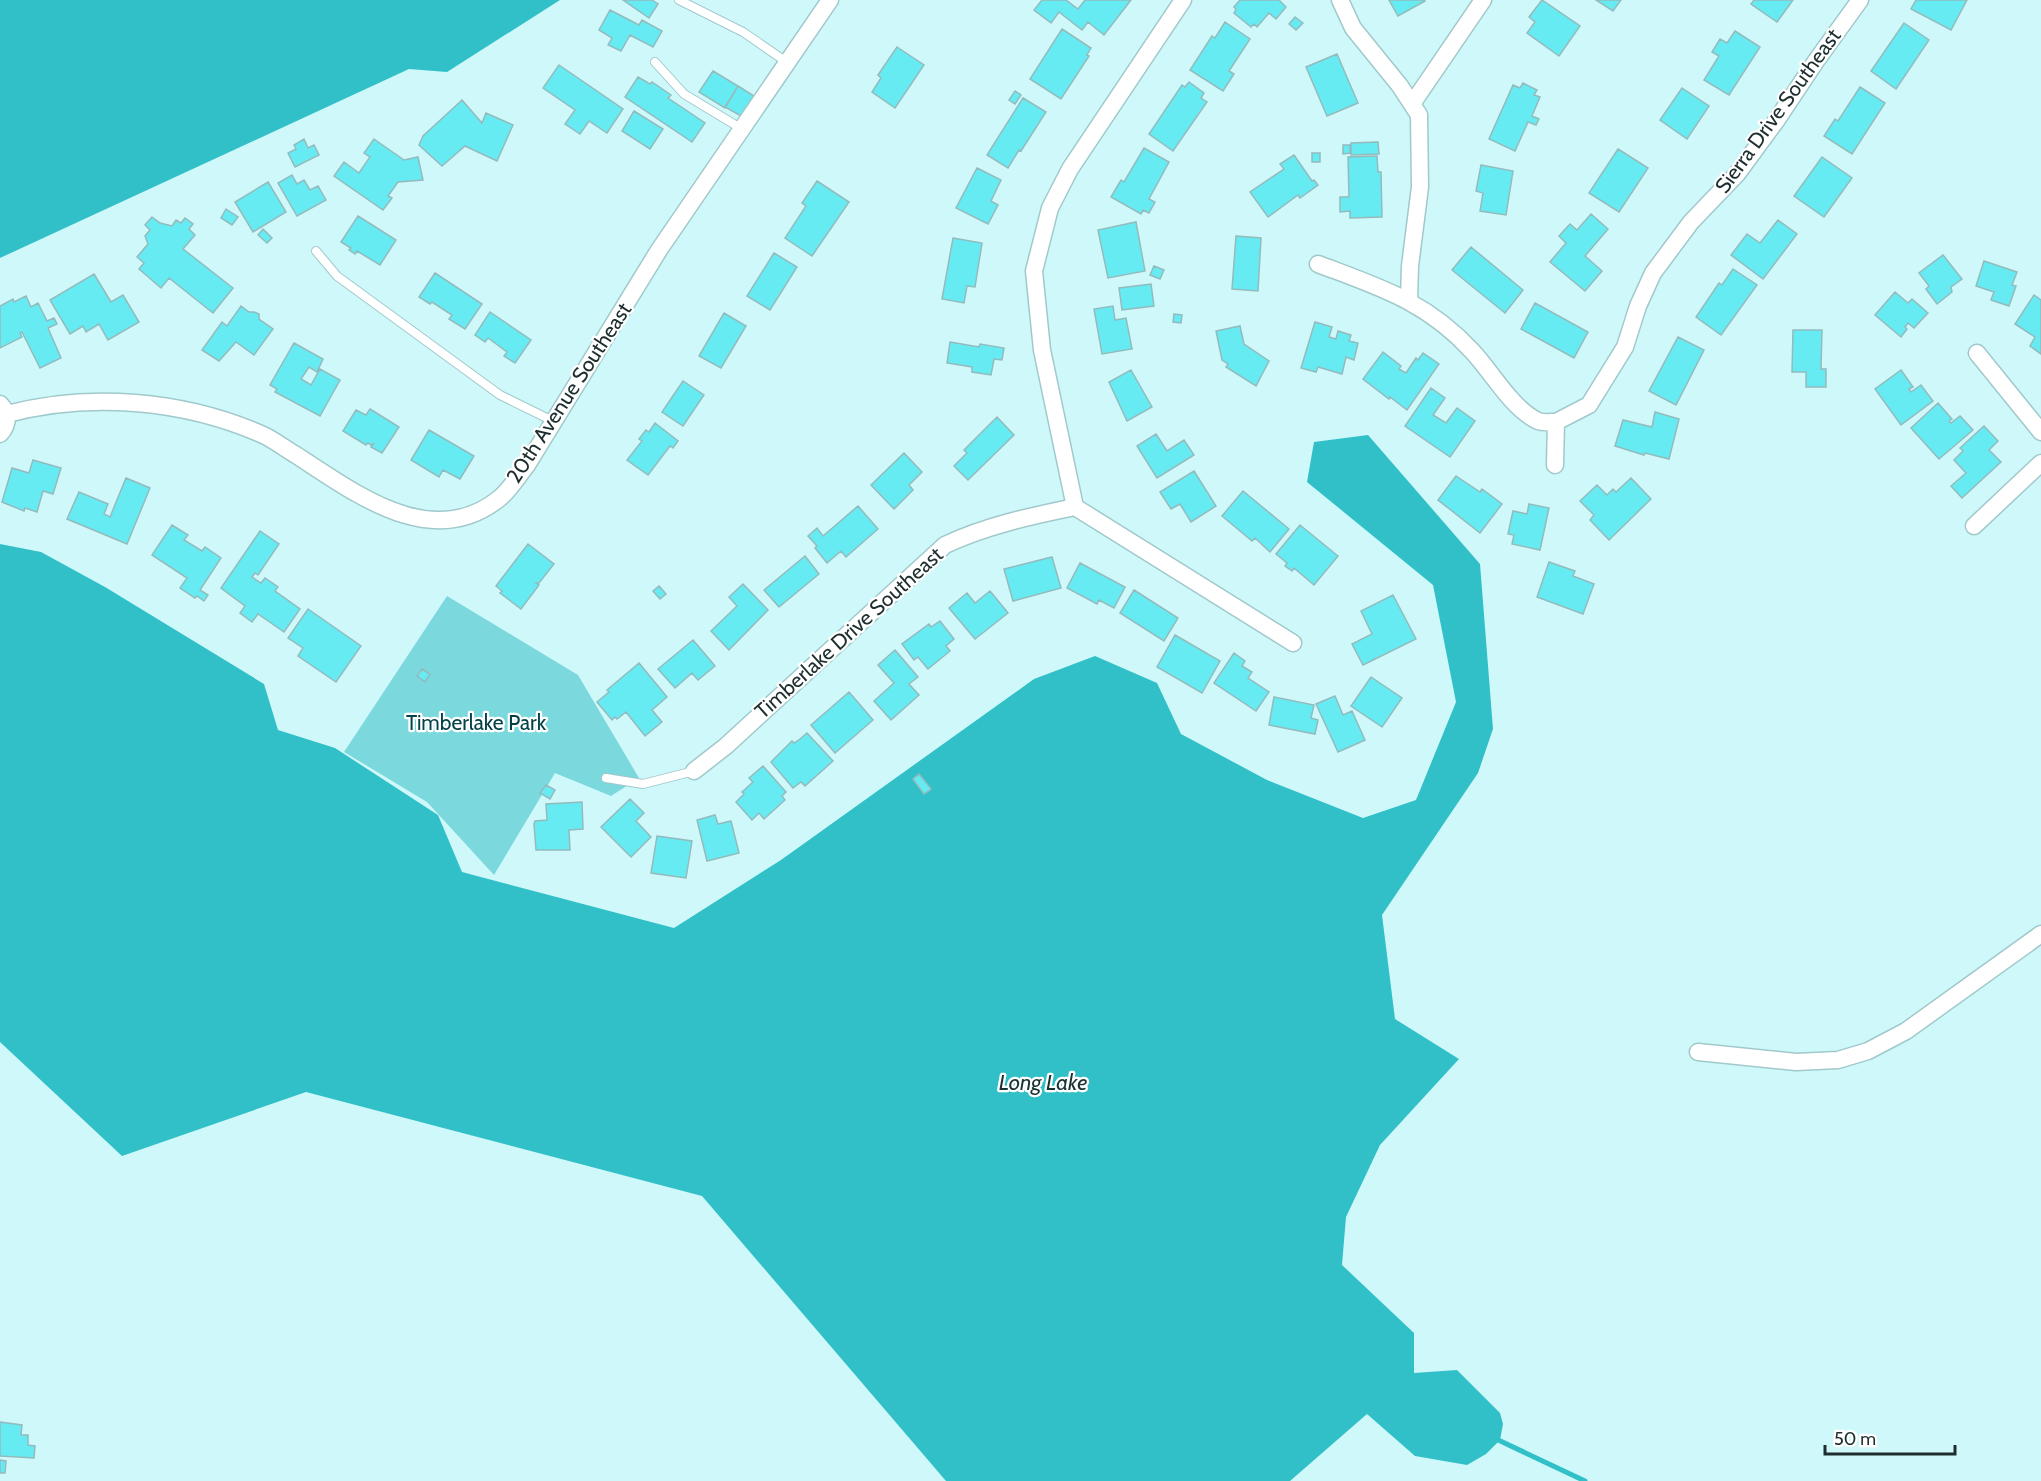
<svg xmlns="http://www.w3.org/2000/svg" width="2041" height="1481" font-family="Cabin,sans-serif">
<rect width="100%" height="100%" fill="#cff8fa"/>
<!-- green -->
<path fill="#7bd8dd" d="M447 596 578 675 639 778 611 796 555 773 494 875 427 802 344 752Z"/>
<!-- water -->
<path fill="#31c0c8" d="M0 0H560L447 72 409 69 0 258Z
M1368 435 1480 564 1493 729 1478 773 1382 915 1395 1019 1459 1059 1380 1145 1346 1217 1342 1265 1414 1333V1373L1457 1370 1500 1413 1503 1424 1500 1440 1486 1454 1467 1465 1415 1456 1367 1414 1290 1481H946L702 1196 306 1092 122 1156 0 1042V544L41 552 105 587 264 684 278 730 335 748 438 815 462 872 674 928 781 860 1034 679 1095 656 1157 683 1181 734 1267 780 1363 818 1416 800 1456 702 1433 585 1307 482 1314 442Z"/>
<g fill="none" stroke-linecap="round" stroke-linejoin="round">
<!-- stream -->
<path stroke="#31c0c8" stroke-width="5" d="M1494 1438 1585 1481"/>
</g>
<!-- building -->
<path fill="#67ebf2" stroke="#93bbbd" stroke-width="1.5" d="M623 0H652L658 4 649 18Z
M1042 0H1066L1078 9 1085 0H1131L1104 35 1088 22 1082 30 1059 12 1051 23 1034 10Z
M1240 0H1279L1286 7 1276 19 1269 13 1257 27 1254 24 1251 27 1234 13 1236 9 1234 7Z
M1389 0H1424L1425 1 1398 16Z
M1542 0 1580 26 1559 56 1527 33 1535 22 1529 17Z
M1596 0H1621L1613 11Z
M1754 0H1793L1777 22 1751 4Z
M1916 0H1967L1951 30 1911 9Z
M610 10 639 25 642 20 662 31 653 47 630 35 621 51 608 45 612 38 599 30Z
M1295 17 1303 23 1296 30 1289 24Z
M1225 22 1250 39 1229 71 1234 74 1223 91 1190 70 1212 36 1215 38Z
M1904 23 1929 40 1896 89 1871 71Z
M1062 29 1091 48 1087 55 1089 56 1061 99 1030 79Z
M1735 31 1760 47 1729 95 1704 80 1719 56 1712 52 1720 39 1727 43Z
M897 47 924 65 895 108 872 92 881 78 878 75Z
M1337 54 1358 103 1327 116 1306 67Z
M559 65 623 109 607 133 589 121 580 134 565 124 575 110 543 88Z
M713 71 738 86 725 108 699 92Z
M638 77 650 84 652 82 671 95 668 98 705 123 692 142 625 97Z
M1189 82 1204 93 1201 98 1207 102 1173 151 1149 134 1182 85 1185 87Z
M1523 83 1537 90 1534 95 1540 97 1532 116 1539 119 1536 125 1528 122 1515 151 1489 139 1513 85 1520 88Z
M738 86 754 96 741 116 725 107Z
M1860 87 1885 103 1852 154 1824 136 1835 119 1838 121Z
M1682 88 1709 106 1687 139 1660 120Z
M1015 91 1021 95 1015 104 1009 100Z
M1023 98 1046 112 1021 151 1019 150 1008 168 987 155Z
M462 100 482 123 486 113 513 125 497 161 465 146 442 166 419 145 423 136Z
M634 111 663 129 650 149 622 131Z
M304 139 308 148 314 145 319 155 295 167 288 153 296 149 294 145Z
M374 139 404 160 418 157 423 180 398 182 388 196 392 198 383 210 334 176 344 162 359 173 370 157 364 153Z
M1378 142 1379 154 1351 155V143Z
M1343 145H1350V153L1343 154Z
M1144 148 1169 162 1149 199 1155 202 1149 213 1143 210 1141 214 1111 197 1121 180 1124 182Z
M1618 149 1648 168 1619 212 1589 193Z
M1312 153H1320V162H1312Z
M1294 155 1312 181 1314 180 1318 185 1300 198 1298 195 1268 217 1250 192 1284 169 1280 164Z
M1377 156 1378 172H1381L1382 217 1350 218V211L1340 212V197H1349L1348 157Z
M1822 157 1852 178 1824 217 1794 196Z
M1481 165 1513 171 1506 215 1480 211 1483 193 1476 191Z
M977 168 1001 180 991 201 998 205 988 224 956 208Z
M292 175 297 184 304 180 310 190 318 186 326 200 297 216 278 183Z
M817 181 849 202 812 256 785 238 806 206 802 203Z
M268 182 286 212 253 232 235 202Z
M226 209 238 217 232 225 221 218Z
M1591 214 1608 229 1585 256 1602 271 1585 291 1550 262 1566 243 1559 236 1570 224 1577 230Z
M358 216 396 240 380 265 357 251 355 254 349 250 351 248 341 242Z
M152 217 160 223 172 226 176 220 181 223 185 218 193 224 189 229 195 235 183 249 233 288 213 313 169 278 161 288 139 269 144 263 137 257 148 244 145 236 150 230 145 225Z
M1778 220 1797 234 1763 279 1731 255 1747 234 1760 243Z
M1136 222 1145 271 1108 278 1098 230Z
M263 229 272 238 267 243 258 235Z
M1236 236 1261 238 1258 291 1232 289Z
M953 238 982 243 975 287 967 286 964 303 942 299Z
M1471 247 1523 290 1505 313 1452 270Z
M774 253 797 267 770 310 747 296Z
M1943 255 1962 279 1951 287 1952 292 1937 304 1926 289 1929 286 1919 273Z
M1984 261 2017 272 2012 285 2016 286 2009 306 1991 300 1994 292 1976 286Z
M1154 266 1164 270 1160 279 1150 275Z
M1733 269 1757 285 1721 335 1696 317 1719 283 1722 285Z
M435 273 482 304 465 329 449 319 452 315 432 302 430 304 419 297Z
M94 274 111 302 123 295 139 322 108 340 99 324 86 332 83 326 70 334 50 300Z
M1151 284 1154 306 1122 310 1119 288Z
M1895 292 1908 303 1912 299 1928 313 1914 328 1908 323 1905 327 1907 329 1901 337 1875 315Z
M2034 295 2041 300V354L2030 346 2035 337 2015 324Z
M26 296 31 307 38 303 47 321 54 318 57 324 48 328 61 358 40 368 22 332 20 333 22 337 0 348V306L13 299 14 302Z
M1535 303 1588 332 1574 358 1521 329Z
M241 306 249 312H254L259 314V319L273 329 254 355 236 342 219 361 202 350 222 322 227 326Z
M1113 306 1115 320 1126 318 1132 349 1102 354 1094 309Z
M490 312 531 340 515 363 504 356 507 352 488 338 485 342 475 335Z
M724 313 746 326 721 368 699 356Z
M1174 314 1182 315 1181 323 1173 322Z
M1315 322 1332 327 1329 337 1336 339 1338 331 1351 335 1349 341 1358 343 1354 360 1346 357 1342 374 1318 367 1316 372 1301 368Z
M1240 326 1244 344 1269 361 1256 386 1226 367 1228 364 1222 360 1216 331Z
M1793 330H1822L1821 369H1826V387H1806V372H1792Z
M1678 337 1704 350 1676 405 1649 391Z
M950 342 979 347 980 344 1004 348 1002 360 994 359 991 375 972 372V367L947 363Z
M294 343 323 359 317 372 309 367 301 379 311 385 320 369 340 380 320 416 275 392 277 389 270 385Z
M1383 352 1401 366 1399 369 1406 373 1416 358 1418 360 1423 353 1439 364 1407 410 1390 397 1389 399 1363 379Z
M1131 370 1152 407 1127 421 1109 382Z
M1901 370 1913 387 1909 389 1911 392 1921 385 1933 401 1901 425 1875 389Z
M683 381 704 395 683 426 662 412Z
M1431 388 1445 398 1433 415 1446 423 1457 408 1475 421 1450 457 1405 426Z
M1938 403 1952 419 1949 421 1951 423 1960 416 1973 430 1939 459 1911 428Z
M370 409 399 427 382 453 371 447 374 443 371 445 368 443 366 445 343 431 356 410 366 415Z
M1655 412 1679 419 1669 459 1645 453 1644 455 1615 446 1623 420 1652 427Z
M997 417 1014 435 968 480 954 466 967 453 964 450Z
M655 423 678 441 673 448 670 446 648 475 627 460 642 441 639 439 646 430 649 432Z
M1984 426 1998 441 1989 450 2001 462 1962 498 1951 486 1966 473 1954 460 1963 451 1960 448Z
M429 430 474 456 460 479 443 470 439 477 411 460Z
M1156 434 1167 451 1184 440 1194 455 1157 478 1137 446Z
M904 453 922 472 909 485 913 490 894 509 871 485Z
M33 460 61 468 53 494 43 491 37 512 25 508 24 511 2 502 12 468 29 473Z
M1194 471 1216 506 1191 522 1180 504 1171 509 1160 492Z
M1456 476 1480 492 1482 489 1502 504 1480 533 1438 500Z
M126 478 150 488 127 544 67 519 79 492 108 504 104 514 110 517Z
M1631 478 1651 499 1609 540 1590 520 1594 515 1580 501 1597 485 1607 495 1613 489 1616 492Z
M1243 491 1289 529 1270 552 1255 538 1252 541 1222 516Z
M1529 504 1549 508 1540 550 1512 544 1514 535 1508 534 1513 511 1527 514Z
M858 506 878 529 846 557 841 551 827 563 815 548 817 546 808 536 817 528 823 536Z
M172 525 188 535 184 540 202 551 205 547 221 558 200 590 208 595 204 601 197 596 195 598 180 588 187 578 152 555Z
M1300 525 1338 556 1314 585 1294 568 1292 571 1285 566 1287 563 1276 554Z
M260 531 279 544 258 575 255 573 252 577 261 583 265 578 278 587 275 591 300 609 284 632 258 614 252 622 240 613 245 606 221 588Z
M528 544 554 564 539 583H536L539 585 521 609 500 593 502 591 496 586Z
M805 556 819 574 779 607 764 590Z
M1052 557 1061 588 1013 601 1004 569Z
M1549 562 1575 571 1573 576 1594 584 1583 614 1537 597Z
M1080 563 1125 587 1114 608 1099 600 1097 604 1067 588Z
M743 584 768 610 729 650 711 631 737 606 729 597Z
M659 586 666 594 660 599 653 591Z
M1134 590 1178 618 1164 641 1120 613Z
M990 591 1008 613 975 639 949 608 967 593 975 603Z
M1393 595 1416 639 1363 665 1352 644 1372 634 1361 611Z
M308 609 361 646 336 682 298 656 303 648 288 638Z
M940 621 954 639 946 646 950 651 928 669 918 657 914 660 902 644 929 624 931 627Z
M1175 635 1220 661 1202 693 1157 667Z
M693 640 715 666 698 680 692 673 675 688 658 669Z
M895 650 918 677 909 684 919 695 891 720 874 701 894 683 878 665Z
M1234 653 1245 661 1242 666 1252 672 1248 678 1269 692 1256 711 1214 683Z
M639 663 667 697 652 710 662 722 645 736 626 712 617 719 615 717 612 720 597 702 609 692 607 690Z
M422 669 430 674 425 682 417 676Z
M1371 677 1402 698 1382 727 1351 706Z
M849 692 873 720 835 753 811 725Z
M1335 696 1343 715 1352 711 1365 740 1338 752 1316 704Z
M1274 697 1314 705 1311 718 1318 720 1315 734 1269 725Z
M807 733 833 761 805 786 801 782 793 788 771 762 792 741 794 743 800 739Z
M763 766 786 792 782 796 785 800 764 819 759 813 752 820 736 802 744 794 742 792 753 782 749 778Z
M919 774 931 789 924 794 913 779Z
M546 785 555 790 550 799 540 793Z
M630 799 644 813 636 821 651 837 631 857 601 827Z
M582 802 583 829 569 830 570 850H536L534 824 535 821 547 820 546 804Z
M715 815 718 824 731 821 739 853 707 861 697 820Z
M657 836 692 841 686 878 651 873Z
M0 1422 22 1425 21 1435H28V1445L35 1446 34 1458 0 1456Z
M0 1460 6 1461 5 1473H0Z"/>
<g fill="none" stroke-linecap="round" stroke-linejoin="round">
<!-- lane casing -->
<g stroke="#a1c9cb" stroke-width="10">
<path id="lane" d="M679 0 743 32 788 63
M655 62 684 94 742 129
M316 251 337 276 500 395 553 421
M606 778 643 784 694 771"/>
</g>
<!-- street casing -->
<g stroke="#a1c9cb" stroke-width="19">
<path id="street" d="M1340 0 1353 28 1400 86 1419 115 1420 187 1410 266 1409 300
M1412 104 1483 0
M1318 264C1379 287 1426 301 1472 351 1492 372 1511 408 1538 421 1543 423 1551 422 1556 422
M1977 353 2041 432
M0 404C9 413 9 424 0 434
M7 414C89 392 183 400 261 434 273 439 284 448 296 455 355 493 433 554 501 497 511 488 519 475 527 465L659 250 830 0
M1556 422 1589 405 1625 347 1638 306 1653 273 1691 222 1737 174 1776 121 1816 61 1860 0
M1555 465 1556 422
M1075 507 1042 350 1034 271 1050 208 1070 169 1183 0
M1075 507 1293 643
M1974 526 2041 463
M694 771 726 746 945 545C985 526 1031 516 1075 507
M1698 1052 1796 1062 1838 1060 1868 1051 1906 1031 2041 934"/>
</g>
<!-- lane -->
<use href="#lane" stroke="#fff" stroke-width="8"/>
<!-- street -->
<use href="#street" stroke="#fff" stroke-width="16"/>
</g>
<g text-anchor="middle" stroke-width="4.5" stroke-linejoin="round" paint-order="stroke">
<!-- street labels -->
<g font-size="21" fill="#1e2e2f" stroke="#fff">
<text transform="translate(1778 111) rotate(-54)" y="7">Sierra Drive Southeast</text>
<text transform="translate(569 393) rotate(-57)" y="7">20th Avenue Southeast</text>
<text transform="translate(849 633) rotate(-42)" y="7">Timberlake Drive Southeast</text>
</g>
<!-- park labels -->
<g font-size="21" fill="#034347" stroke="#fff">
<text x="476" y="730">Timberlake Park</text>
</g>
<!-- water labels -->
<g font-size="22" font-style="italic" fill="#1b3233" stroke="#fff">
<text x="1043" y="1090">Long Lake</text>
</g>
</g>
<!-- scale -->
<path d="M1825 1445v9h130v-9" fill="none" stroke="#1e2e2f" stroke-width="3"/>
<text x="1834" y="1445" font-size="18" fill="#1e2e2f" stroke="#ffffff" stroke-width="4.5" paint-order="stroke">50 m</text>
</svg>
